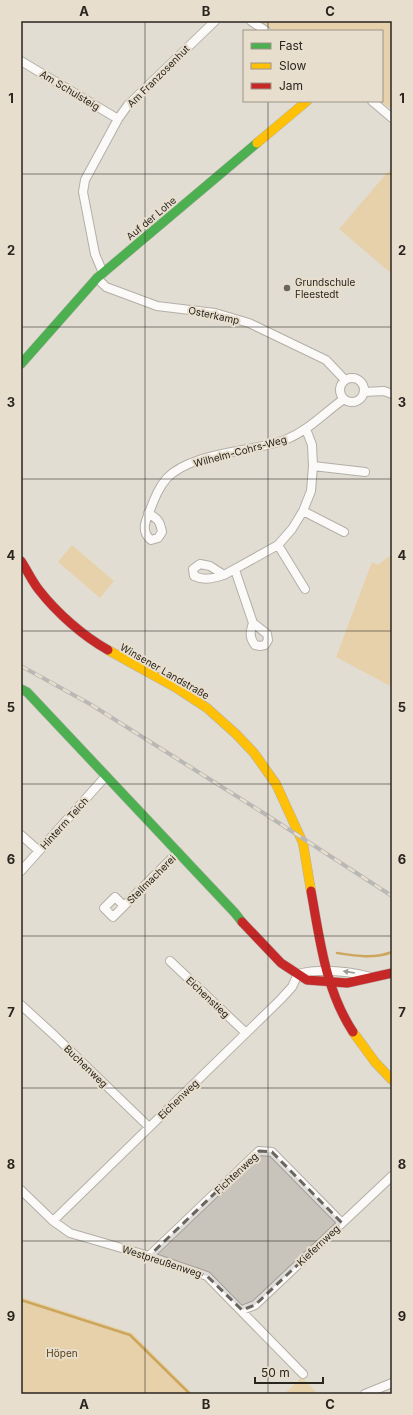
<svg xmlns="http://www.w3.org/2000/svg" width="413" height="1415" font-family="Inter,sans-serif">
<rect width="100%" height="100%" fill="#e2ddd3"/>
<!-- green -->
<path fill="#e7d1aa" d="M259 21H392V104L390 108 380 101H382V31H275Z
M392 167V274L339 229Z
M72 545 114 581 100 598 58 562Z
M392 554V687L336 657 372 562 378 565Z
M21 1297 132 1333 193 1394H21Z
M302 1377 318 1394H284Z"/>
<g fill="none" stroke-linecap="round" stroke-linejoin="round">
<!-- stream -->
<path stroke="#cca75b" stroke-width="2.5" d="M337 953C356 956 374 959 392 952
M21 1300 130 1335 190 1394"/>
<!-- street casing -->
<g stroke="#b3afa7" stroke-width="10">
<path id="street" d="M251 21 266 31
M21 61 118 119
M372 101 392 118
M103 273 95 254 83 192 85 180 118 119 128 105 215 21
M97 278 106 287 157 306 215 313 249 323 326 360 345 380
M340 390a12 12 0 1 1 24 0a12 12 0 1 1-24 0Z
M364 392 384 391 392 394
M313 466 365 472
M303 511 344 532
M148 513C158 519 160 521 162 532L158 538 151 540C141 532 145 522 149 513 154 500 158 488 167 478 193 451 253 453 287 439 309 430 325 412 344 399
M278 545 305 589
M235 570 253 623C250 632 249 637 255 645L260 646 265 645 268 640 267 634 253 623
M224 575C213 578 205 581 194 576L193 569 200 564 210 566 224 575 278 545 292 529 303 511 311 491 313 466 312 445 306 429
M21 835 39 851
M21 871 106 776
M124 906 115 897 104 908 113 917 178 852
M170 961 246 1033
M21 1005 55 1036 149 1127
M21 1190 53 1221 70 1233 149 1256 207 1276 303 1374
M53 1221 280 1000 292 987 298 974C322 968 347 971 371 977
M149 1256 259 1151 272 1152 342 1223
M242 1310 255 1305 392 1176
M365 1394 392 1383"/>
</g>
<!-- fast casing -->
<g stroke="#b3afa7" stroke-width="10">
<path id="fast" d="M21 364 97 278 257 143
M21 689 27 692 235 913 242 922"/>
</g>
<!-- slow casing -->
<g stroke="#b3afa7" stroke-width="10">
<path id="slow" d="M257 143 307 101
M108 650 175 687 207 708 236 734 254 753 276 784 303 843 311 891
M353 1032 375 1062 392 1080"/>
</g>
<!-- jam casing -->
<g stroke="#b3afa7" stroke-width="10">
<path id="jam" d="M21 561C27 570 32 581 39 590 57 613 83 636 108 650
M311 891C320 940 325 989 353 1032
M242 922 281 963 307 980 347 983 392 973"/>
</g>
<!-- street -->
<use href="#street" stroke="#fbfaf8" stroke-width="8"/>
<!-- fast -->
<use href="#fast" stroke="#4caf50" stroke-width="9"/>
<!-- slow -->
<use href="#slow" stroke="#ffc107" stroke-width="9"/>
<!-- jam -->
<use href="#jam" stroke="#c62828" stroke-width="9"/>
<!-- rail casing -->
<g stroke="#b9b8b5" stroke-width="4">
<path id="rail" d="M21 666 90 704 265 814 392 896"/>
</g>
<!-- rail -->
<use href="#rail" stroke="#e8decd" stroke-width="2.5" stroke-dasharray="8" stroke-linecap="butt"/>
</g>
<!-- one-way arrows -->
<defs><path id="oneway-solid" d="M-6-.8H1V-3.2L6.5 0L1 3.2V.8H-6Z"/></defs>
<use fill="#9c9a96" href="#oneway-solid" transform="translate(349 972) rotate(-171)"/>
<!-- marked area -->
<path fill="#6a655e" fill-opacity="0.2" stroke="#6a655e" stroke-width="3" stroke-dasharray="8 5" stroke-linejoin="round" d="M259 1151 272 1152 342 1223 255 1305 242 1310 207 1276 149 1256Z"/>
<!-- grid -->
<path fill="none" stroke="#29251f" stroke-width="1" stroke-opacity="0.55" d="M145 21V1394M268 21V31M268 101V1394M21 174H392M21 327H392M21 479H392M21 631H392M21 784H392M21 936H392M21 1088H392M21 1241H392"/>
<!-- markers -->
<circle fill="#6a655e" stroke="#e8decd" stroke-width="1.5" cx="287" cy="288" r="4"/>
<g text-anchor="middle" stroke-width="4" stroke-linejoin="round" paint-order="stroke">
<!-- street labels -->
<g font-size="10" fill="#29251f" stroke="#e8decd">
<text transform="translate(158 76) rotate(-45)" y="4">Am Franzosenhut</text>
<text transform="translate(70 90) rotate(31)" y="4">Am Schulsteig</text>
<text transform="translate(151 218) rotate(-40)" y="4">Auf der Lohe</text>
<text transform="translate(214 315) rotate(12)" y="4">Osterkamp</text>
<text transform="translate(240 451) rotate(-15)" y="4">Wilhelm-Cohrs-Weg</text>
<text transform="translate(165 671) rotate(30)" y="4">Winsener Landstraße</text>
<text transform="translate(64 823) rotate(-48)" y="4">Hinterm Teich</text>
<text transform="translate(151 879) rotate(-45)" y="4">Stellmacherei</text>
<text transform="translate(208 997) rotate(43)" y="4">Eichenstieg</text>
<text transform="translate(86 1066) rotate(44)" y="4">Buchenweg</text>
<text transform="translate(178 1099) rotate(-44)" y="4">Eichenweg</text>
<text transform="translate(236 1173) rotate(-43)" y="4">Fichtenweg</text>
<text transform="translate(318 1245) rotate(-43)" y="4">Kiefernweg</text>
<text transform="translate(162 1261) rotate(18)" y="4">Westpreußenweg</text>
</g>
<!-- poi labels -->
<g font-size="10" fill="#29251f" stroke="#e8decd" text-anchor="start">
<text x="295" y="286">Grundschule<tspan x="295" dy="12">Fleestedt</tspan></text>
</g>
<!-- park labels -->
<g font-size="10" fill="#523d14" stroke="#e8decd">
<text x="62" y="1357">Höpen</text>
</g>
</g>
<!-- border -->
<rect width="413" height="1415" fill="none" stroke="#e8decd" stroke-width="44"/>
<!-- legend -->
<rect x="243" y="30" width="140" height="72" fill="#e8decd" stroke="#9c9487"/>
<rect x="251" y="43" width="20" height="6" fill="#4caf50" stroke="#9c9487"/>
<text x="279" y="50" font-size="12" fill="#29251f">Fast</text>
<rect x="251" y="63" width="20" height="6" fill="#ffc107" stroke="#9c9487"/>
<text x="279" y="70" font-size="12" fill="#29251f">Slow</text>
<rect x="251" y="83" width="20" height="6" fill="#c62828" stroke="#9c9487"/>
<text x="279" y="90" font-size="12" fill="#29251f">Jam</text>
<!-- scale -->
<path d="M255 1377v6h68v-6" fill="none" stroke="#29251f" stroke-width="2"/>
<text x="261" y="1377" font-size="12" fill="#29251f" stroke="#e8decd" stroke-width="3" paint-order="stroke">50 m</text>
<rect x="22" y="22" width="369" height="1371" fill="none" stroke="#29251f" stroke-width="1.5"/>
<g font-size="13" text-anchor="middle" font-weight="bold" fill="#29251f">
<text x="84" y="16">A</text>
<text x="206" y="16">B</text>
<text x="330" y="16">C</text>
<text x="11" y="103">1</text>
<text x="402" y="103">1</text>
<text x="11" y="255">2</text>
<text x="402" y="255">2</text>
<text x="11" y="407">3</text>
<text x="402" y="407">3</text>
<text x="11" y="560">4</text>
<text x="402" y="560">4</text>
<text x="11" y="712">5</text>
<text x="402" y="712">5</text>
<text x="11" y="864">6</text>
<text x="402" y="864">6</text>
<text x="11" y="1017">7</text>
<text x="402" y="1017">7</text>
<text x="11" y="1169">8</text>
<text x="402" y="1169">8</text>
<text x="11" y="1321">9</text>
<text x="402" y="1321">9</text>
<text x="84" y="1409">A</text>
<text x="206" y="1409">B</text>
<text x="330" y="1409">C</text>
</g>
</svg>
